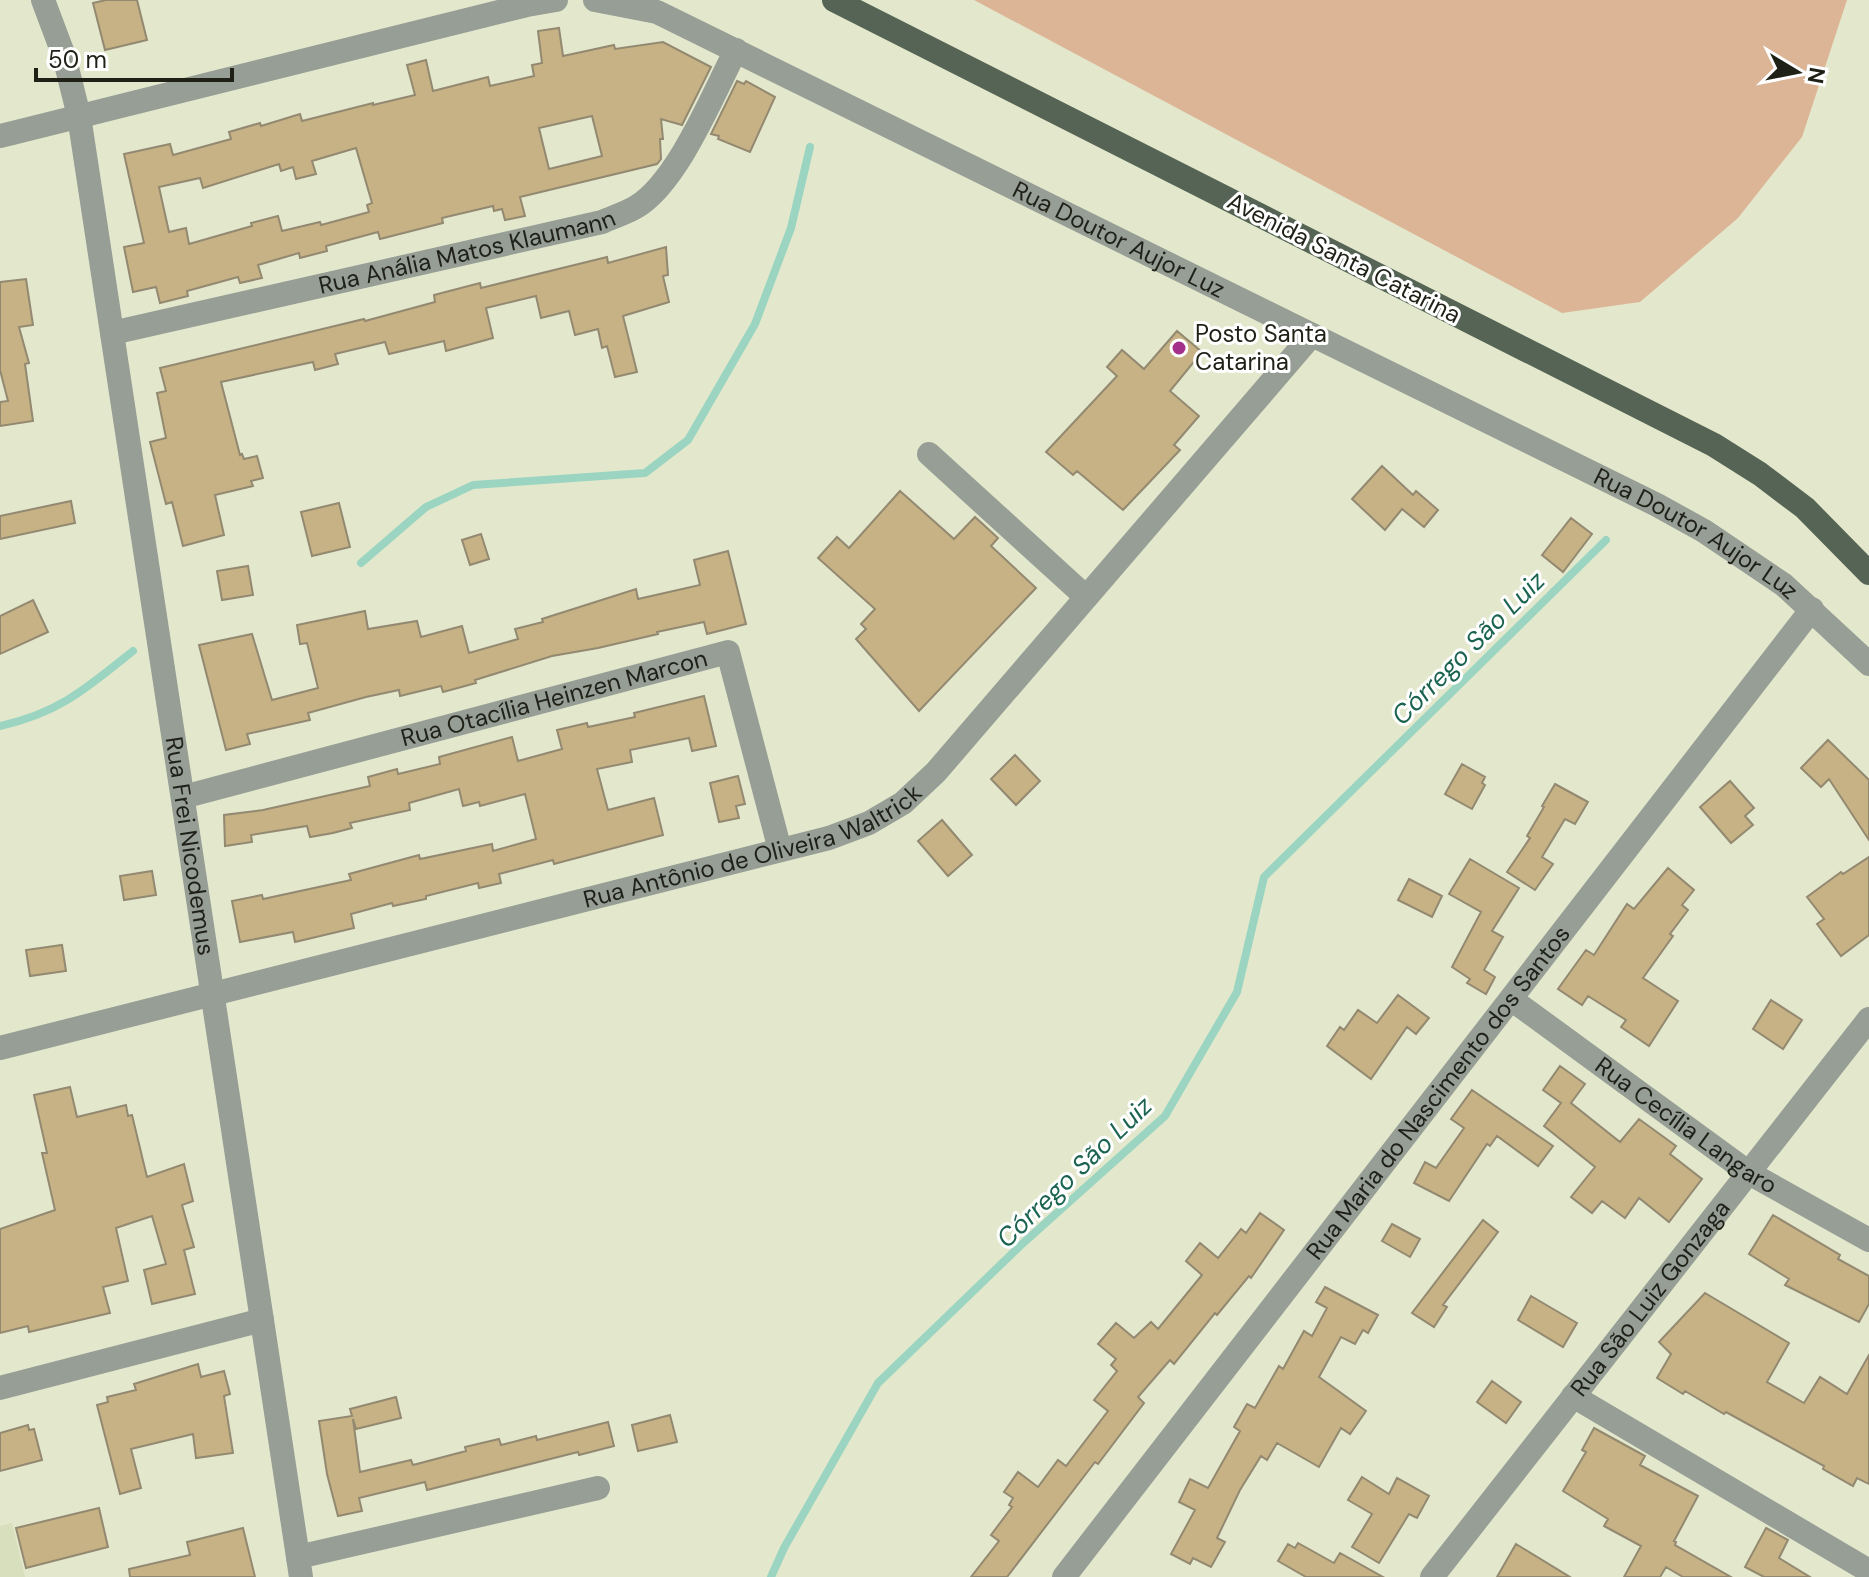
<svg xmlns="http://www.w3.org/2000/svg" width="1869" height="1577" font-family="'DM Sans',sans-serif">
<rect width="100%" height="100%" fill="#e3e8cd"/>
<!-- built -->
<path fill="#d8dfbc" d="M12 1523 25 1577H0V1526Z"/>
<!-- green -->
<path fill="#dcb596" d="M974 0H1847L1802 137 1738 218 1640 302 1562 313Z"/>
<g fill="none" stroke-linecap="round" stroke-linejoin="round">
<!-- stream -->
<path stroke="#9bd5c1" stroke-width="8" d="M361 563 426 507 473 485 645 473 688 440 755 324 791 228 810 147
M0 726C59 713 87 688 133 651
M771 1577 784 1548 878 1383 1021 1245 1165 1116 1237 992 1264 877 1606 540"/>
</g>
<!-- building -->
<path fill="#c6b284" stroke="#938971" stroke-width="2" fill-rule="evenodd" d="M106 0H137L147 40 105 50 93 3Z
M559 28 563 56 614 45 615 49 663 42 711 67 682 125 661 119 663 139H660L661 159 657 164 520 197 525 216 505 220 502 209 494 211 493 206 442 218 443 223 380 239 378 232 326 246 327 251 300 258 299 253 258 265 262 278 240 283 238 277 187 291 188 296 160 303 156 287 133 292 124 247 144 243 124 154 170 144 173 155 231 139 229 132 260 123 261 126 300 114 302 121 373 103V105L415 95 407 65 426 60 433 91 488 77 490 86 534 76 532 65 542 63 538 31ZM592 116 602 156 549 169 539 128ZM356 148 372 203 367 205 369 212 321 225 320 222 282 231 278 216 251 223 252 226 189 244 186 228 169 232 159 187 200 178 203 188 279 164 281 171 293 167 296 179 316 174 312 161Z
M737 81 744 84 746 81 775 97 750 152 718 139 719 136 711 134Z
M666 247 668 275 663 276 669 302 623 316 637 372 615 377 607 346 602 348 598 329 575 335 569 311 541 318 536 296 486 308 493 338 446 351 444 341 389 354 385 342 335 354 338 364 315 370 313 362 221 382 240 455 242 454 244 459 257 456 263 478 251 481 253 486 215 495 224 535 183 546 172 502 166 504 150 442 166 438 157 393 166 391 160 368 364 319 365 321 435 302 434 295 480 283 481 288 607 257 608 263Z
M26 279 33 325 19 327 29 363 25 364 33 421 0 426V402L8 401 0 370V282Z
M1177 331 1202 352 1170 391 1199 416 1174 445 1180 450 1123 510 1077 471 1073 475 1046 452 1117 376 1107 367 1122 350 1144 369Z
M1382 466 1413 495 1416 491 1438 510 1424 527 1402 509 1385 530 1352 499Z
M900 491 954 539 975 517 998 538 991 546 1036 588 919 711 856 639 866 629 861 624 875 609 818 558 837 537 849 548Z
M71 501 75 523 0 539V516Z
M339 503 350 547 312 556 301 512Z
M1571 518 1592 534 1563 572 1542 555Z
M481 534 489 559 470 565 462 540Z
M728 551 746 624 707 634 704 622 657 632 658 634 598 648 552 656 475 680 476 683 443 692 441 686 400 696 399 690 366 697 308 713 310 720 247 734 250 744 226 750 199 645 252 634 272 700 318 688 307 643 300 644 297 625 365 611 368 629 417 621 421 637 462 626 469 653 518 639 515 629 543 622 542 619 636 589 638 599 700 585 694 560Z
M248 566 253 595 222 600 217 571Z
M33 600 48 632 0 654V616Z
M704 696 716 746 692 751 689 738 630 750 632 762 597 769 608 810 654 798 663 835 554 864 553 860 499 874 501 883 479 888 478 883 426 896V899L393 906 392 903 351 914 354 928 295 942 293 932 240 942 232 901 262 895 263 899 351 880 349 874 419 855 420 859 492 844 493 851 536 839 525 794 480 806 479 802 463 806 459 789 409 803 410 810 350 823 352 828 333 833 310 837 307 826 251 835 252 842 225 846 224 815 263 810 370 786 368 777 397 769 398 774 440 764 439 757 512 737 518 761 562 749 557 730 587 723 588 727 635 717 634 713Z
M1828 740 1869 780V840L1829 779 1821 787 1801 768Z
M1015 755 1040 781 1016 805 991 779Z
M1462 764 1485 777 1482 783 1485 785 1472 809 1445 794Z
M738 776 745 804 736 806 739 818 719 822 710 783Z
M1730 781 1754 808 1745 816 1753 825 1731 843 1700 807Z
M1555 784 1588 802 1575 824 1565 819 1542 857 1553 864 1535 890 1507 872 1530 838 1527 836 1544 807 1542 806Z
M942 820 972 855 948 876 918 841Z
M1869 857V935L1841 956 1817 924 1824 919 1807 897 1841 872 1843 874Z
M1470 859 1519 888 1492 931 1503 937 1484 970 1495 977 1486 994 1467 983 1470 979 1452 967 1481 912 1449 894Z
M1668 868 1694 890 1682 905 1688 910 1670 934 1673 936 1643 978 1678 1001 1649 1046 1621 1027 1626 1020 1588 996 1582 1005 1558 989 1586 950 1594 955 1627 904 1634 909Z
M152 871 156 895 124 900 120 876Z
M1409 879 1442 896 1432 917 1398 900Z
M62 945 66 971 30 976 26 950Z
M1398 995 1429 1018 1416 1034 1407 1027 1371 1079 1327 1046 1340 1027 1344 1030 1358 1010 1377 1023Z
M1771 1000 1802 1020 1783 1049 1753 1029Z
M1560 1066 1585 1084 1571 1103 1620 1142 1639 1119 1676 1146 1670 1154 1702 1179 1669 1222 1639 1198 1625 1218 1602 1201 1592 1213 1571 1197 1595 1167 1544 1126 1561 1103 1543 1090Z
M70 1087 77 1117 126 1105 128 1116 132 1115 147 1177 184 1164 193 1201 182 1205 194 1247 184 1250 195 1294 152 1304 144 1270 166 1264 152 1216 116 1228 128 1281 103 1287 110 1313 29 1332 28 1326 0 1333V1229L55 1210 42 1153H47L34 1095Z
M1472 1090 1553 1146 1538 1166 1497 1136 1490 1146 1487 1144 1449 1201 1414 1183 1425 1162 1436 1168 1464 1128 1451 1119Z
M1260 1213 1284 1230 1251 1278 1249 1276 1217 1315 1215 1313 1174 1364 1170 1360 1138 1397 1144 1403 1098 1464 1095 1462 1007 1577H971L999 1541 991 1535 1012 1507 1009 1505 1013 1498 1004 1492 1018 1472 1038 1487 1058 1460 1066 1466 1108 1411 1094 1400 1117 1371 1111 1365 1116 1359 1098 1344 1116 1323 1134 1338 1151 1322 1158 1329 1202 1275 1186 1261 1200 1243 1218 1258 1241 1229 1246 1233Z
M1773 1215 1840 1255 1838 1259 1869 1276V1304L1859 1322 1785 1285 1789 1279 1749 1254Z
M1483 1220 1498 1232 1443 1305 1447 1307 1434 1327 1412 1313Z
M1392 1224 1420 1239 1410 1257 1382 1241Z
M1325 1287 1378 1315 1368 1333 1363 1330 1355 1344 1341 1337 1319 1377 1366 1411 1350 1434 1341 1428 1319 1467 1277 1443 1267 1460 1261 1456 1240 1490 1217 1538 1225 1542 1211 1567 1193 1558 1190 1564 1171 1554 1195 1510 1179 1502 1190 1479 1208 1488 1240 1431 1234 1427 1247 1404 1255 1408 1279 1366 1283 1369 1304 1331 1312 1336 1327 1308 1316 1302Z
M1705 1293 1789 1343 1767 1382 1804 1403 1820 1377 1847 1394 1869 1355V1484L1857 1478 1853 1486 1823 1469 1824 1466 1726 1412 1724 1414 1685 1391 1683 1394 1657 1378 1671 1354 1659 1342Z
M1531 1296 1577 1323 1563 1347 1518 1320Z
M198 1364 201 1377 224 1371 230 1394 224 1396 233 1453 196 1458 193 1434 131 1449 141 1488 120 1494 97 1405 108 1402 107 1397 136 1390 134 1384Z
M1492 1381 1521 1402 1506 1423 1477 1402Z
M396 1397 401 1418 356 1429 353 1419 360 1472 411 1460 413 1465 466 1451 465 1447 499 1439 501 1445 536 1436 537 1440 608 1422 614 1446 579 1455 578 1452 427 1490 425 1482 359 1498 362 1511 338 1516 327 1474 319 1421 352 1416 350 1409Z
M670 1415 677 1442 638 1451 632 1425Z
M28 1425 29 1430 34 1429 42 1460 0 1471V1433Z
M1594 1428 1645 1456 1640 1465 1698 1496 1674 1541 1676 1542 1675 1545 1731 1577H1683L1666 1567 1660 1577H1624L1641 1546 1604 1526 1608 1519 1563 1491 1586 1452 1582 1450Z
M1362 1477 1389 1494 1397 1478 1429 1496 1417 1518 1409 1514 1379 1563 1352 1547 1372 1514 1348 1500Z
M99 1508 108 1547 26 1568 16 1528Z
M243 1528 255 1577H130L129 1569 190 1555 187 1542Z
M1766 1528 1788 1540 1779 1558 1810 1577H1764L1745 1567Z
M1298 1543 1334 1563 1340 1553 1383 1577H1306L1278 1561 1288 1544 1295 1548Z
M1516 1544 1570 1577H1497Z"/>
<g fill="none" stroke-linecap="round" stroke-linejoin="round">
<!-- minor -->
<g stroke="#969e95" stroke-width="24">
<path id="s1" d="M43 0 64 56 79 116 301 1577"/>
<path id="s2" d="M595 0 657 12 1657 505 1704 531 1784 585 1869 664"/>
<path d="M0 136 527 5 556 0"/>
<path id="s3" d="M112 333 602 222C613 217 626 213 636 207 678 182 713 94 736 50"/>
<path d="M929 454 1086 597"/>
<path id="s4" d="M183 797 728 652 780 850"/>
<path id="s5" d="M1511 999 1749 1173 1869 1240"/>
<path id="s6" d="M0 1048 829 838 869 823 903 803 936 772 1312 335"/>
<path d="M0 1388 262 1320"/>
<path d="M1573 1396 1869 1571"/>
<path d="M298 1557 598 1488"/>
<path id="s7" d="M1064 1577 1812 609"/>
<path id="s8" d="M1432 1577 1869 1019"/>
</g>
<!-- major -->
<path stroke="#556454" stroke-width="24" d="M834 0 1714 445 1760 474 1805 508 1869 573"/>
</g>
<!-- markers -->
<circle fill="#a3308b" stroke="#fff" stroke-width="3" cx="1179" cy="348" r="8"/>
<g text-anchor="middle" stroke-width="6" stroke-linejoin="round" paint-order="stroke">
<!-- street labels -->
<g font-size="24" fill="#1f2117" stroke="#fff">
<text dy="8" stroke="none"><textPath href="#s2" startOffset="578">Rua Doutor Aujor Luz</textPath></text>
<text dy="8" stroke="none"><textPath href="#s3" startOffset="364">Rua Anália Matos Klaumann</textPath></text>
<text transform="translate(1344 258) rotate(27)" y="8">Avenida Santa Catarina</text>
<text dy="8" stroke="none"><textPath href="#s2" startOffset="1226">Rua Doutor Aujor Luz</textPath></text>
<text dy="8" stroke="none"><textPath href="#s4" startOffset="384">Rua Otacília Heinzen Marcon</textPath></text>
<text dy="8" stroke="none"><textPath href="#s6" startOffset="780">Rua Antônio de Oliveira Waltrick</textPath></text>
<text dy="8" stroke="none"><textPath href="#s1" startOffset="860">Rua Frei Nicodemus</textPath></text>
<text dy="8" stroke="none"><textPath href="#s7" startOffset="612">Rua Maria do Nascimento dos Santos</textPath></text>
<text dy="8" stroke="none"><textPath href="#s5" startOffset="216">Rua Cecília Langaro</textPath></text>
<text dy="8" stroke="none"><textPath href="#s8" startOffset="354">Rua São Luiz Gonzaga</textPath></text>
</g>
<!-- poi labels -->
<g font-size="24" fill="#1f2117" stroke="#fff" text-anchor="start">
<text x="1195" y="342">Posto Santa<tspan x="1195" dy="28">Catarina</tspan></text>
</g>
<!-- water labels -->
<g font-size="26" font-style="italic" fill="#1a634f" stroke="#fff">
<text transform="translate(1468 648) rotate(-45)" y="9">Córrego São Luiz</text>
<text transform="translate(1074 1172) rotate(-44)" y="9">Córrego São Luiz</text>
</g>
</g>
<!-- north arrow -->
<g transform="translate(1797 72) rotate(100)" stroke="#ffffff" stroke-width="6" paint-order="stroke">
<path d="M0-6L14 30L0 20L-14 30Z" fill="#1f2117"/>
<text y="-12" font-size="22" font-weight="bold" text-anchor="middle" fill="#1f2117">N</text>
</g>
<!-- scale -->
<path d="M36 68v12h196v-12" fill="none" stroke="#1f2117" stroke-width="4"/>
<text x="48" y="68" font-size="24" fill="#1f2117" stroke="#ffffff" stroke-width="6" paint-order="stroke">50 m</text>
</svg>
